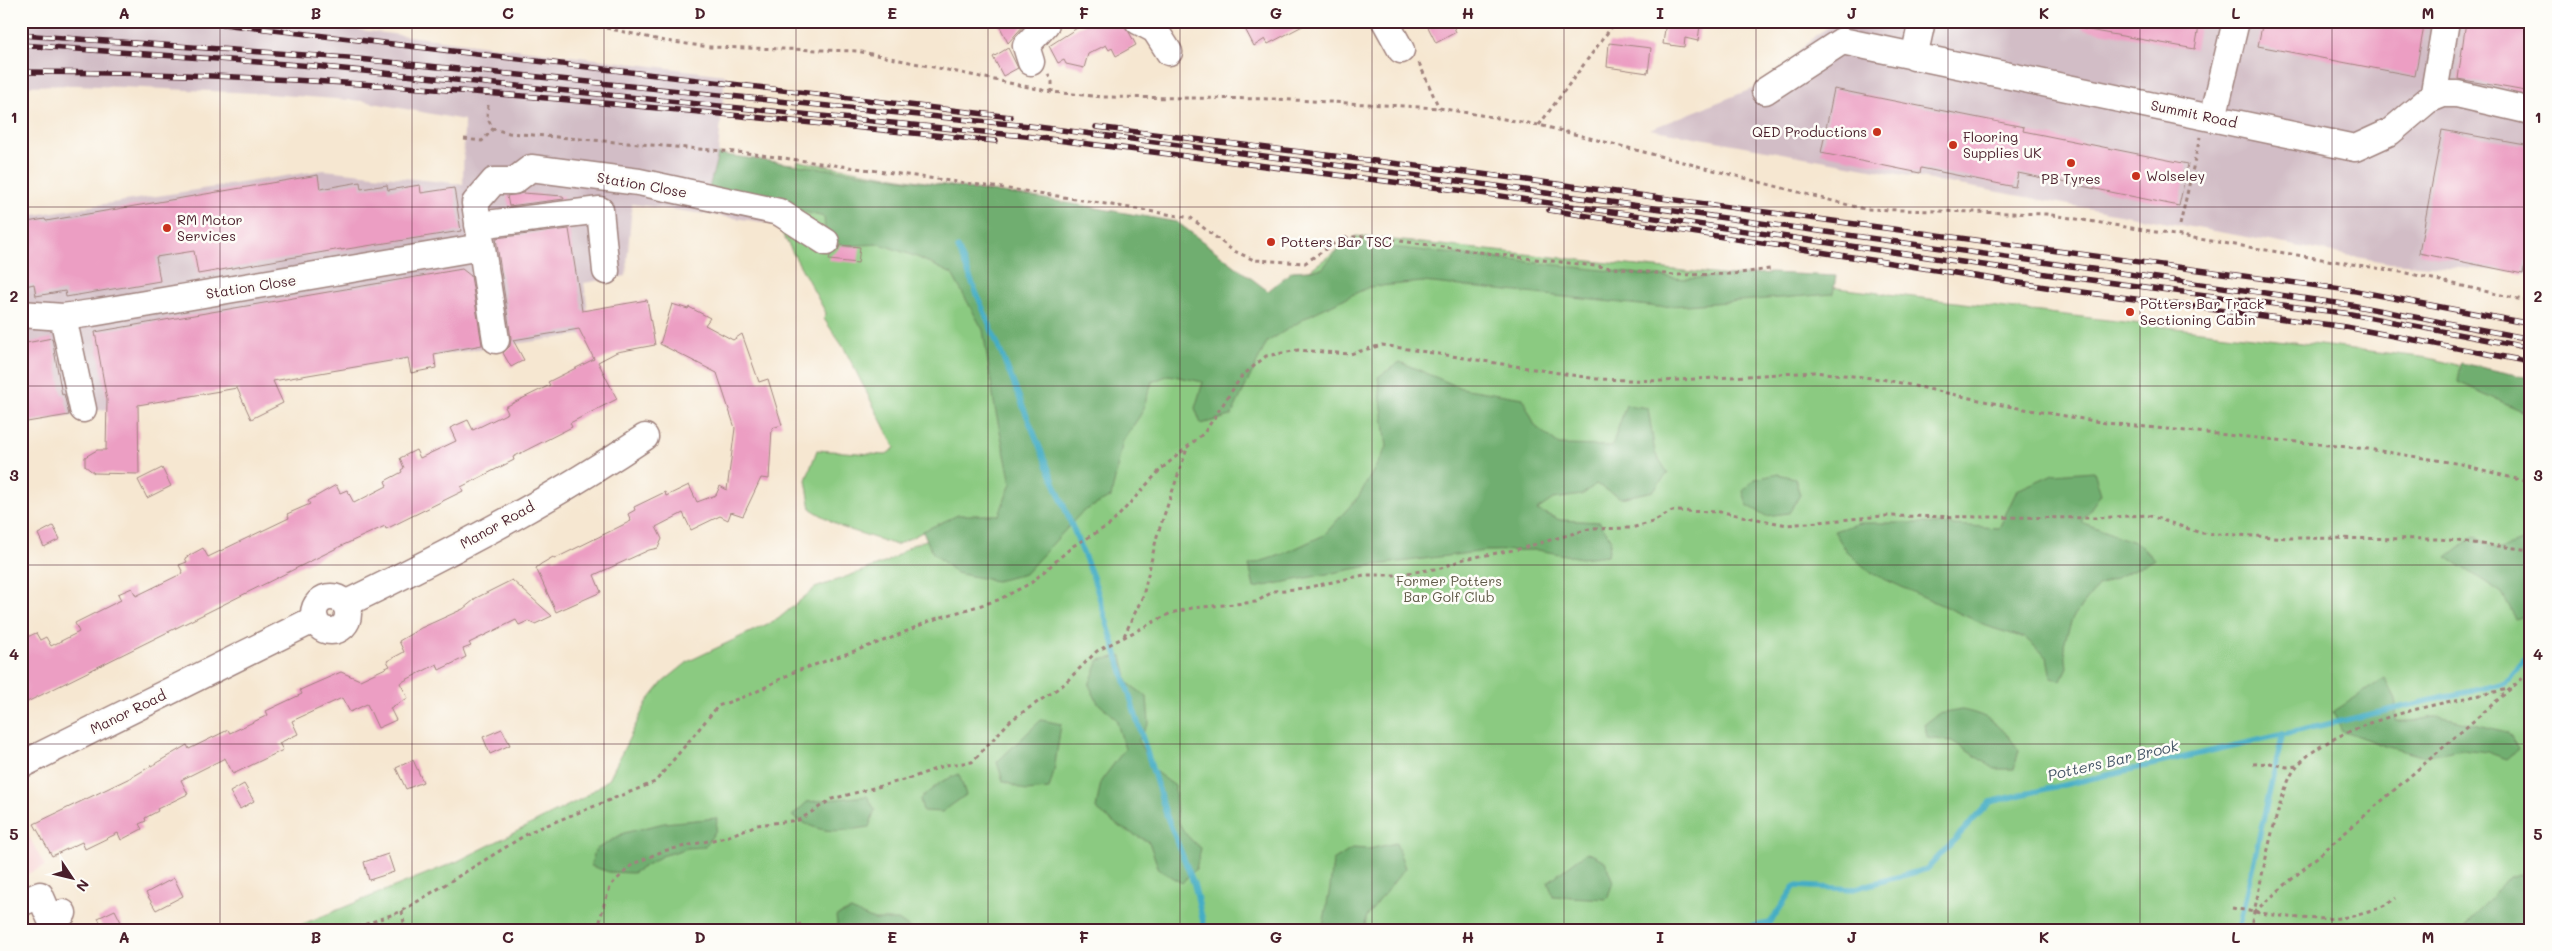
<svg xmlns="http://www.w3.org/2000/svg" width="2552" height="951" font-family="Mali,sans-serif">
<rect width="100%" height="100%" fill="#fdfcf7"/>
<filter id="ink" filterUnits="userSpaceOnUse"><feTurbulence type="fractalNoise" baseFrequency=".02" numOctaves="2"/><feDisplacementMap in="SourceGraphic" scale="10" xChannelSelector="R" yChannelSelector="G"/><feConvolveMatrix kernelMatrix="1 2 1 2 8 2 1 2 1" color-interpolation-filters="sRGB"/></filter>
<filter id="wash" filterUnits="userSpaceOnUse"><feTurbulence type="fractalNoise" baseFrequency=".0096" numOctaves="4" result="noise"/><feDisplacementMap in="SourceGraphic" scale="20" xChannelSelector="R" yChannelSelector="G"/><feGaussianBlur stdDeviation="1.12" result="paint"/><feColorMatrix in="noise" values="0 0 0 0 0 0 0 0 0 0 0 0 0 0 0 0 0 1.4 0 .05"/><feComposite in="paint" operator="in"/></filter>
<g filter="url(#wash)">
<rect width="100%" height="100%" fill="#f6e7d1"/>
<!-- built -->
<path fill="#f7cfd2" d="M21 822 45 866 21 877Z"/>
<!-- industrial -->
<path fill="#d2bdc6" d="M21 21H286L725 75 718 154 709 187 777 224 632 204 626 276 584 283 591 333 321 372 21 424V217L324 170 463 184 464 120 363 101 255 93 76 85 21 86Z
M1838 21H2531V273L2390 263 1650 129 1767 83 1816 35Z"/>
<!-- green -->
<path fill="#8bca81" stroke="#6a7456" d="M798 161 1179 224 1273 297 1356 236 1778 281 2429 358 2531 383V930H288L458 861 583 798 609 779 647 702 663 682 689 661 778 619 815 588 887 562 912 545 940 535 935 526 896 545 841 527 811 509 806 480 817 450 885 455 895 448 844 348 824 319 826 313 777 224Z"/>
<!-- forest -->
<path fill="#70ae6f" stroke="#5d664d" d="M718 154 1039 198 1177 222 1268 291 1292 271 1322 269 1344 242 1685 279 1771 273 1836 276 1833 294 1659 307 1423 282 1369 287 1312 314 1267 342 1231 416 1201 424 1195 408 1203 382 1169 375 1152 382 1141 414 1123 441 1111 497 1082 512 1025 574 996 581 956 573 932 552 923 531 958 515H999L1011 483 995 408 983 330 952 274 917 257 880 244 843 246 825 229 824 217 709 188Z
M1400 362 1461 388 1523 398 1535 426 1559 445 1612 446 1626 405 1648 408 1655 453 1668 473 1653 491 1621 498 1596 484 1582 495 1553 499 1537 510 1560 520 1600 522 1611 539 1608 555 1581 558 1538 550 1485 551 1369 566 1254 588 1249 565 1281 555 1324 535 1359 496 1387 447 1378 377Z
M2461 363 2531 378V415L2458 382Z
M2094 471 2101 494 2081 522 2139 544 2154 560 2098 586 2073 617 2064 644 2067 667 2061 680 2051 678 2047 657 2025 638 1992 628 1871 573 1846 551 1834 531 1859 523H1924L1999 528 2017 490 2053 474Z
M1778 474 1795 478 1800 495 1789 513 1766 516 1747 505 1743 491 1755 479Z
M2474 536 2497 550 2525 541 2531 536V613L2516 619 2502 593 2447 557Z
M1122 656 1128 683 1147 697 1149 723 1138 741 1156 772 1175 786C1176 817 1175 828 1201 848L1196 869 1182 883 1159 870 1149 842 1121 828 1096 809 1101 781 1125 749 1116 719 1098 703 1089 685 1099 660Z
M2385 678 2396 699 2395 721H2412L2439 716 2507 732 2519 749 2507 759 2487 752 2463 749 2422 756 2388 747 2341 730 2333 712Z
M1962 710C1992 716 2001 726 2019 750L2014 769H1995L1952 741 1927 738 1925 724 1938 714Z
M1041 720 1061 724 1054 771 1049 789 1026 791 1003 781 997 762Z
M959 774 966 795 942 812 923 811 920 799 941 782Z
M867 796 875 810 869 827C835 832 822 835 792 816L807 802Z
M717 818 716 830 705 847 688 848 662 856 633 873 609 872 591 866 595 850 624 833 664 823Z
M1396 843 1405 868 1367 916 1364 930H1326L1323 926 1330 888 1333 861 1353 848 1369 849Z
M1587 852 1605 861 1613 882 1607 899 1553 896 1548 882Z
M2531 870V930H2462L2509 877Z
M851 910 874 920H898L913 930H838L836 916Z"/>
<g fill="none" stroke-linecap="round" stroke-linejoin="round">
<!-- stream -->
<path stroke="#45adc5" stroke-width="5.5" d="M958 248 1093 577 1167 817 1194 884 1205 930
M1731 930 1770 923 1795 886 1853 889 1927 869 1990 802 2506 683 2531 653
M2238 930 2283 733"/>
</g>
<g id="blocks">
<!-- building -->
<path fill="#ec9ec3" d="M997 21H1024L1025 24 1008 43Z
M1088 21H1123L1136 45 1116 56 1112 48 1109 50 1106 45 1088 54 1084 68 1066 64 1064 60 1058 63 1049 46Z
M1241 21H1312L1268 44 1265 39 1254 46Z
M1425 21H1451L1456 32 1436 43Z
M1666 21H1692V24L1700 25 1698 41 1685 38 1684 47 1663 44Z
M2083 21H2200L2195 49 2083 29Z
M2263 21H2425L2415 76 2258 46Z
M2466 21H2531V92L2458 79Z
M1609 43 1651 48 1648 73 1607 67Z
M1008 48 1018 68 1003 76 993 57Z
M1834 89 2024 127 2023 131 2188 164 2179 206 2018 173 2015 187 1921 168 1920 173 1821 153Z
M2442 130 2531 146V233L2523 274 2419 253Z
M318 175 320 189 360 182 361 189 387 185 388 190 420 185 421 193 454 188 461 231 341 250V249L198 274 194 251 156 257 160 281 66 297 65 291 36 296 34 284 21 287V223L45 219 46 221Z
M523 193 563 196 564 199 509 206 507 196Z
M569 229 582 311 647 300 655 345 617 352 598 362 617 399 570 423 572 427 513 457 514 460 461 487 463 491 386 529 385 526 339 547 21 705V640L36 633 40 640 46 637 51 646 79 632 75 623 121 600 118 594 132 588 136 596 183 573 179 565 187 562 185 558 203 548 208 557 243 540 289 518 287 514 310 504 308 501 336 485 340 493 347 490 354 503 387 486 385 481 402 472 401 470 404 468 400 458 416 450 420 458 456 441 450 428 468 420 473 430 508 413 505 407 550 385 548 382 594 359 579 329 513 340 524 360 511 367 503 353 510 346 511 338 496 238Z
M840 245 860 247 858 263 829 260 830 256 838 250Z
M462 269 471 276 482 345 434 354 436 368 411 373 408 358 273 381 283 403 251 419 237 388 138 405 139 474 94 473 85 466V457L97 450H106L107 400 95 332Z
M672 304 688 309 689 307 710 318 705 325 733 340 742 334 759 382 768 379 782 425 772 428 769 479 761 478 743 516 731 512 728 520 720 516 691 530 683 513 656 527 662 539 658 548 649 550 594 575 601 592 556 612 536 568 541 564 553 557 554 559 631 521 628 514 635 510 634 507 665 492 666 496 689 485 697 502 716 495 720 486 727 490 735 428 717 373 660 344Z
M52 338 62 395 64 394 69 415 21 423V344Z
M162 468 171 486 147 498 138 480Z
M53 526 60 539 44 547 38 534Z
M512 580 552 616 535 624 528 621 519 625 516 620 469 643 471 646 463 649 466 657 439 670 437 664 400 683 408 698 390 708 396 720 378 728 367 704 350 712 342 698 292 721 298 734 279 743 283 750 233 774 225 758 181 780 188 794 157 809 158 811 145 818 146 821 139 824 142 829 121 840 118 833 85 849 82 842 52 856 34 824 134 776 187 745 189 749 228 730 230 733 268 715 266 711 302 694 300 690 341 672 360 680 390 666 387 661 404 652 399 641 421 628 463 609 474 600V599Z
M502 729 510 745 490 754 483 737Z
M413 760 423 782 406 789 396 768Z
M244 784 254 801 240 809 230 792Z
M388 854 394 872 369 880 364 862Z
M174 878 183 896 156 910 146 893Z
M115 910 125 930H104L98 918Z"/>
</g>
</g>
<g filter="url(#ink)">
<use href="#blocks" fill-opacity="0" stroke="#a0837e" stroke-width="1"/>
<g fill="none" stroke-linecap="round" stroke-linejoin="round">
<!-- minor casing -->
<g stroke="#a0837e" stroke-width="29">
<path id="minor" d="M1138 21 1155 30 1169 52
M1385 21 1401 50
M1914 57 1922 21
M1031 62 1026 46 1046 24 1044 21
M1765 91 1842 41 2355 148 2390 132 2428 100 2443 94H2457L2531 111
M2433 98 2446 21
M2213 118 2236 21
M478 225 600 210 606 271
M21 314 63 317 92 313 481 247
M63 317 83 409
M496 340 475 203 494 181H514L531 168 639 182 779 212 826 242
M314 614a17 17 0 1 1 34 0a17 17 0 1 1-34 0Z
M345 604C448 554 550 501 645 437
M21 765 315 619
M21 903 40 895 50 918 63 913"/>
</g>
<!-- path -->
<path stroke="#a0837e" stroke-width="3" stroke-dasharray="4 4" stroke-linecap="butt" d="M575 21 665 41 710 47 857 51 1052 92 1103 97 1275 99 1439 108 1539 125 1864 209 2046 214 2407 273 2531 302
M1419 63 1439 108
M1048 74 1052 82V92
M488 105 487 117 493 129 509 133 747 153 1045 194 1191 218 1232 250 1254 260 1305 263 1342 238 1365 236 1508 256 1674 275 1733 274 1770 269
M1539 125 1616 21
M464 139 482 141 493 129
M2180 225 2200 137
M1124 636 1143 596 1157 536 1188 446
M2253 764 2270 763 2287 767 2296 766
M2232 908C2283 917 2351 931 2396 898
M402 911 405 930
M2254 912 2531 671
M350 930 402 911 532 831 655 782 718 706 754 693 794 672 889 639 932 620 998 600 1031 583 1073 546 1111 524 1160 470 1204 433 1241 377 1266 356 1298 350 1350 354 1382 345 1597 379 1663 381 1814 372 1882 379 2007 406 2106 423 2368 449 2461 464 2531 483
M598 930 604 904 611 885 633 864 663 851 726 837 757 825 799 820 832 799 911 778 946 765 972 762 1010 721 1063 685 1097 651 1171 613 1192 608 1256 602 1274 591 1305 588 1364 575H1395L1441 568 1464 559 1519 549 1589 529 1631 528 1653 522 1672 511 1722 512 1787 525 1882 516 2095 518 2147 515 2201 533 2291 538 2440 539 2531 550
M775 930 801 924
M2250 930C2258 897 2278 787 2297 766 2339 719 2449 702 2509 689"/>
<!-- minor -->
<use href="#minor" stroke="#fff" stroke-width="26"/>
<!-- rail casing -->
<g stroke="#4a1f2b" stroke-width="5.5">
<path id="rail" d="M197 21 1011 117
M21 35 348 58 1030 126 1474 183 2351 305 2531 339
M21 45 313 66 1025 136 1473 192 2053 275 2351 314 2531 348
M21 72C347 72 672 110 996 141
M1096 127 1474 173 2356 291 2531 324
M1549 210 2052 288 2346 327 2531 362"/>
</g>
<!-- rail -->
<use href="#rail" stroke="#fdfcf7" stroke-width="4" stroke-dasharray="11" stroke-linecap="butt"/>
</g>
</g>
<!-- grid -->
<path fill="none" stroke="#4a1f2b" stroke-width="1" stroke-opacity="0.55" d="M220 21V930M412 21V930M604 21V930M796 21V930M988 21V930M1180 21V930M1372 21V930M1564 21V930M1756 21V930M1948 21V930M2140 21V930M2332 21V930M21 207H2531M21 386H2531M21 565H2531M21 744H2531"/>
<!-- markers -->
<g fill="#c8321e" stroke="#fdfcf7" stroke-width="2">
<circle cx="1877" cy="132" r="5"/>
<circle cx="1953" cy="145" r="5"/>
<circle cx="2071" cy="163" r="5"/>
<circle cx="2136" cy="176" r="5"/>
<circle cx="167" cy="228" r="5"/>
<circle cx="1271" cy="242" r="5"/>
<circle cx="2130" cy="312" r="5"/>
</g>
<g text-anchor="middle" stroke-width="5" stroke-linejoin="round" paint-order="stroke">
<!-- street labels -->
<g font-size="14" fill="#4a1f2b" stroke="#fdfcf7">
<text transform="translate(2194 114) rotate(12)" y="5">Summit Road</text>
<text transform="translate(642 185) rotate(10)" y="5">Station Close</text>
<text transform="translate(251 287) rotate(-9)" y="5">Station Close</text>
<text transform="translate(497 525) rotate(-29)" y="5">Manor Road</text>
<text transform="translate(128 712) rotate(-26)" y="5">Manor Road</text>
</g>
<!-- poi labels -->
<g font-size="14" fill="#4a1f2b" stroke="#fdfcf7" text-anchor="start">
<text x="1867" y="137" text-anchor="end">QED Productions</text>
<text x="1963" y="142">Flooring<tspan x="1963" dy="16">Supplies UK</tspan></text>
<text x="2146" y="181">Wolseley</text>
<text x="2071" y="184" text-anchor="middle">PB Tyres</text>
<text x="177" y="225">RM Motor<tspan x="177" dy="16">Services</tspan></text>
<text x="1281" y="247">Potters Bar TSC</text>
<text x="2140" y="309">Potters Bar Track<tspan x="2140" dy="16">Sectioning Cabin</tspan></text>
</g>
<!-- park labels -->
<g font-size="14" fill="#615b49" stroke="#fdfcf7">
<text x="1449" y="586">Former Potters<tspan x="1449" dy="16">Bar Golf Club</tspan></text>
</g>
<!-- water labels -->
<g font-size="15" font-style="italic" fill="#485869" stroke="#fdfcf7">
<text transform="translate(2113 761) rotate(-13)" y="5">Potters Bar Brook</text>
</g>
</g>
<!-- margin -->
<rect width="2552" height="951" fill="none" stroke="#fdfcf7" stroke-width="55"/>
<!-- north arrow -->
<g transform="translate(72 878) rotate(125)" stroke="#fdfcf7" stroke-width="4" paint-order="stroke">
<path d="M0-4L9 19L0 12L-9 19Z" fill="#4a1f2b"/>
<text y="-8" font-size="14" font-weight="bold" text-anchor="middle" fill="#4a1f2b">N</text>
</g>
<rect x="28" y="28" width="2496" height="896" fill="none" stroke="#4a1f2b" stroke-width="2"/>
<g font-size="16" text-anchor="middle" font-weight="bold" fill="#4a1f2b">
<text x="124" y="19">A</text>
<text x="316" y="19">B</text>
<text x="508" y="19">C</text>
<text x="700" y="19">D</text>
<text x="892" y="19">E</text>
<text x="1084" y="19">F</text>
<text x="1276" y="19">G</text>
<text x="1468" y="19">H</text>
<text x="1660" y="19">I</text>
<text x="1852" y="19">J</text>
<text x="2044" y="19">K</text>
<text x="2236" y="19">L</text>
<text x="2428" y="19">M</text>
<text x="14" y="123">1</text>
<text x="2538" y="123">1</text>
<text x="14" y="302">2</text>
<text x="2538" y="302">2</text>
<text x="14" y="481">3</text>
<text x="2538" y="481">3</text>
<text x="14" y="660">4</text>
<text x="2538" y="660">4</text>
<text x="14" y="840">5</text>
<text x="2538" y="840">5</text>
<text x="124" y="943">A</text>
<text x="316" y="943">B</text>
<text x="508" y="943">C</text>
<text x="700" y="943">D</text>
<text x="892" y="943">E</text>
<text x="1084" y="943">F</text>
<text x="1276" y="943">G</text>
<text x="1468" y="943">H</text>
<text x="1660" y="943">I</text>
<text x="1852" y="943">J</text>
<text x="2044" y="943">K</text>
<text x="2236" y="943">L</text>
<text x="2428" y="943">M</text>
</g>
</svg>
